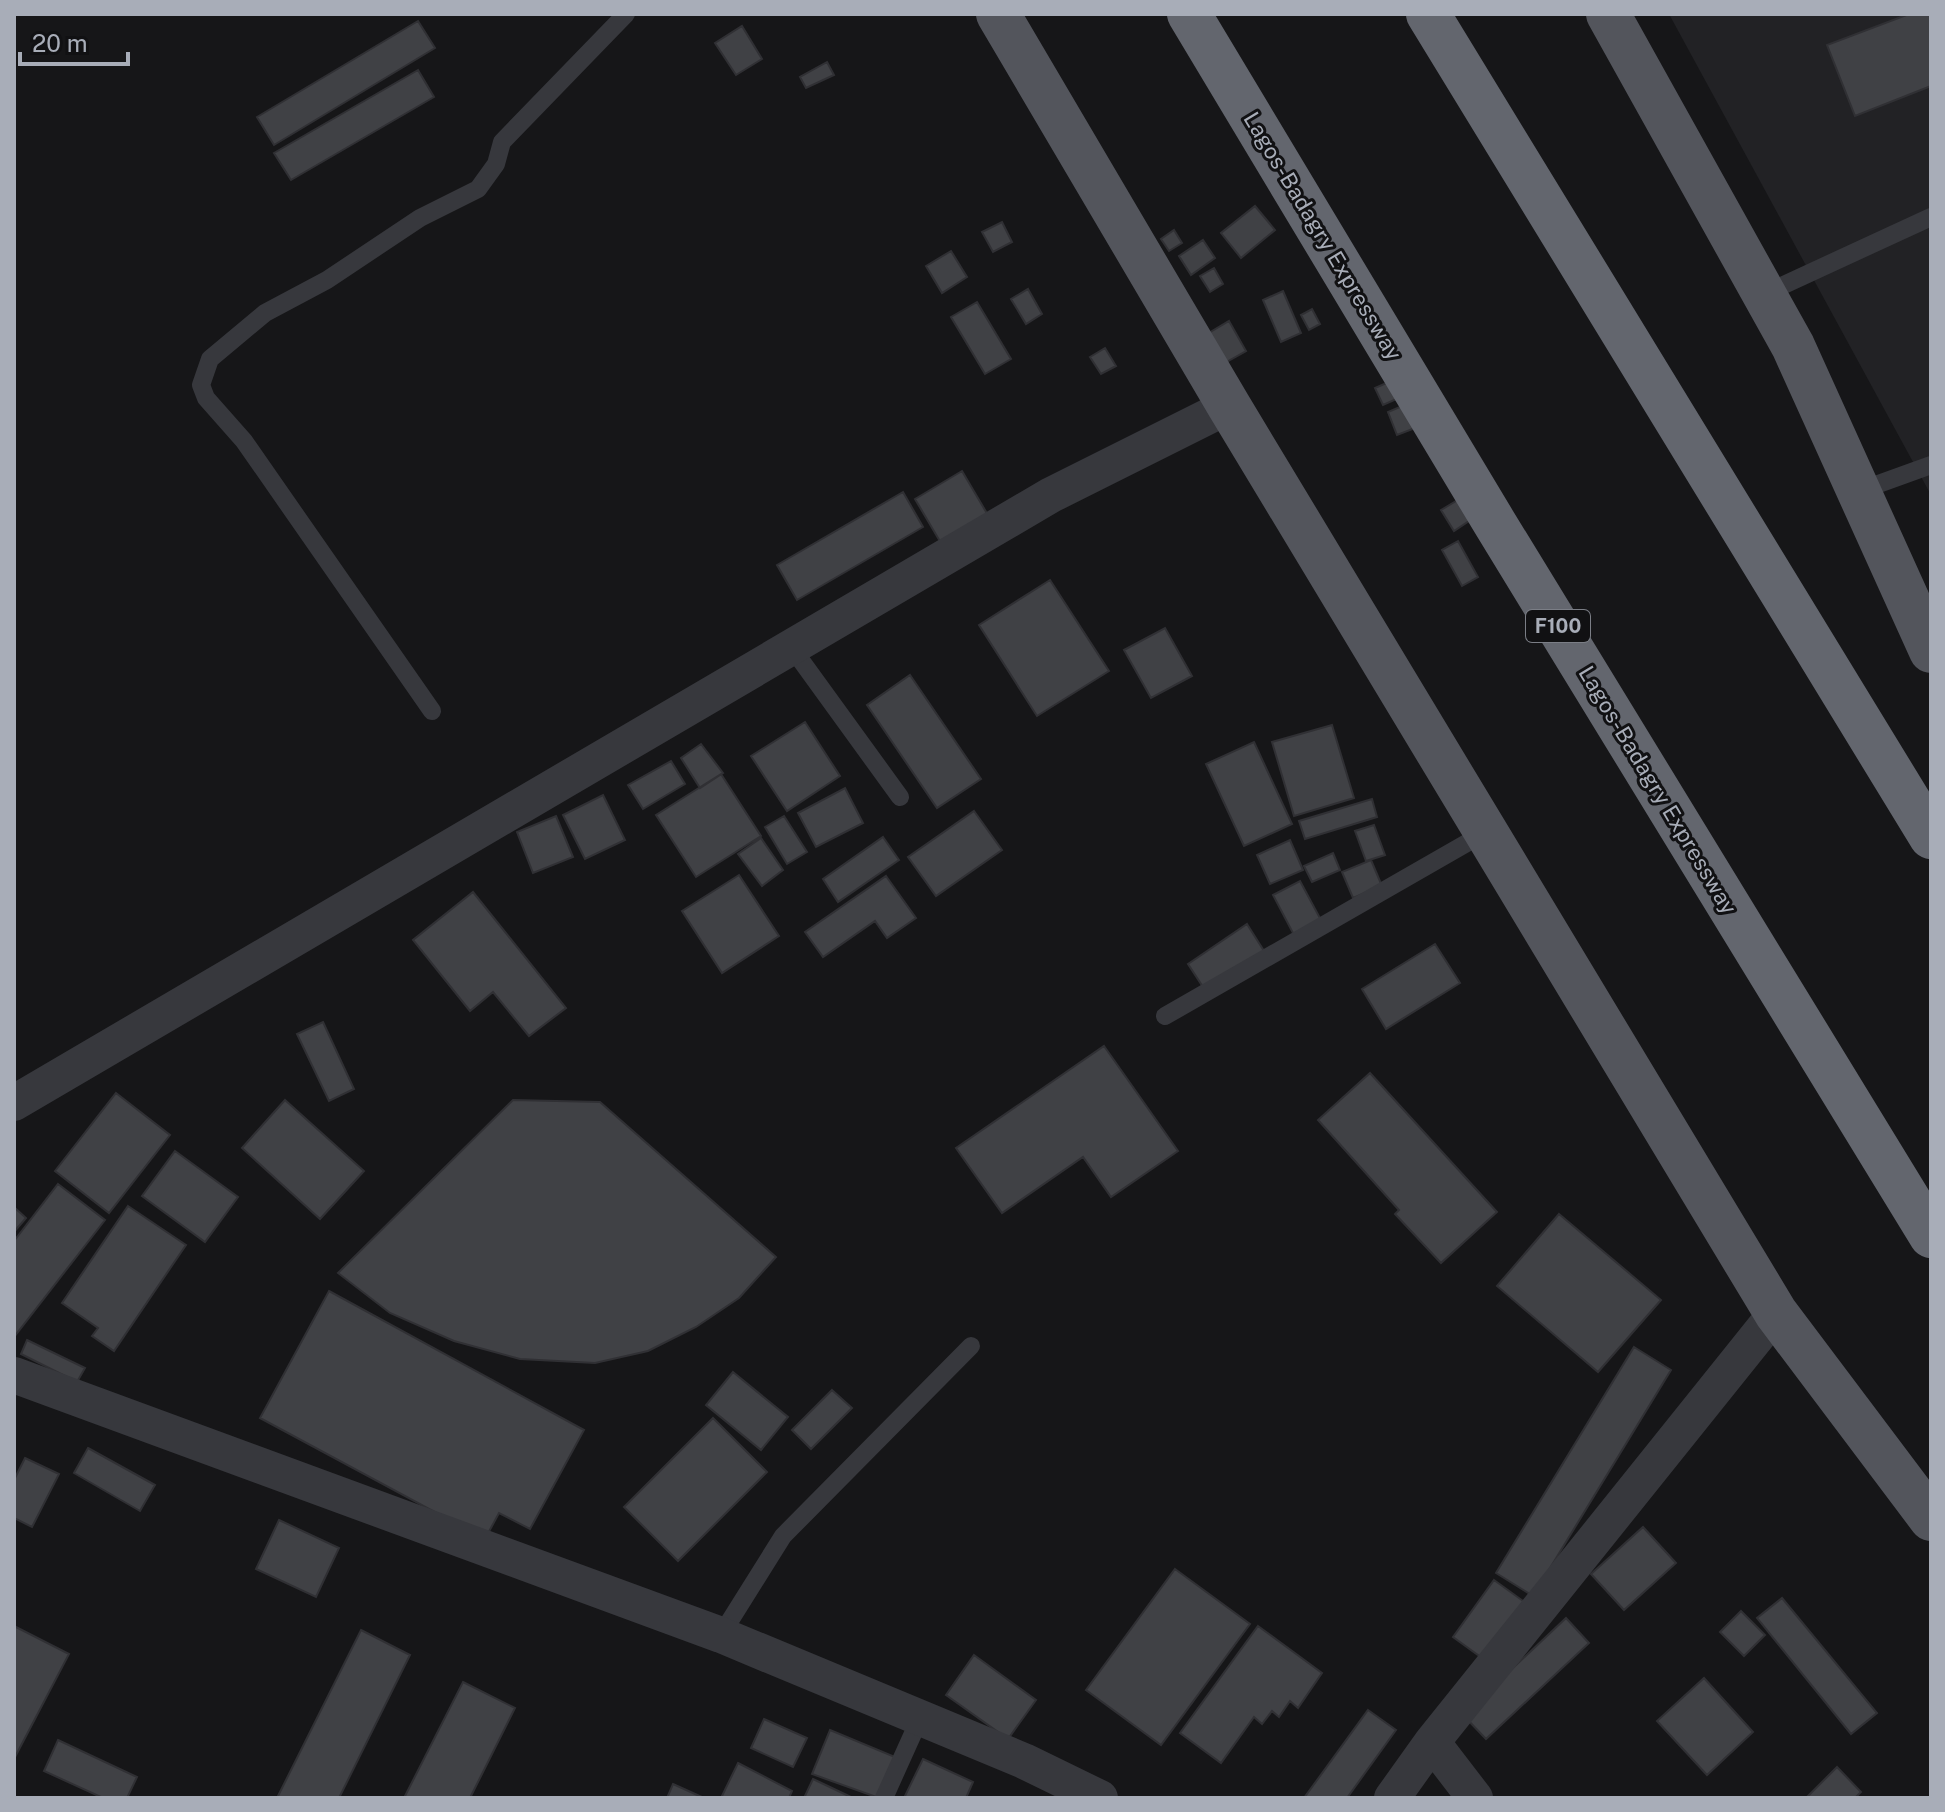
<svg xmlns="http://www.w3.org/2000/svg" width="1945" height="1812" font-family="'Public Sans',sans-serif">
<rect width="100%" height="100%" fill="#161618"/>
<!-- built -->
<path fill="#222225" d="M1669 14H1931V495Z"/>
<!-- building -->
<path fill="#404145" stroke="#303034" stroke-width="2" d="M1909 14H1931V86L1855 116 1827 45Z
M418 21 435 48 274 145 257 117Z
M742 26 762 59 736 75 715 43Z
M827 62 834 75 806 88 800 77Z
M418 70 434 97 291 180 274 153Z
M1255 206 1275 230 1241 258 1221 233Z
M1002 222 1012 242 993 252 982 232Z
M1174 230 1182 243 1169 251 1161 239Z
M1203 240 1215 258 1191 275 1179 256Z
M951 251 967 277 942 293 926 266Z
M1214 268 1223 284 1210 292 1200 276Z
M1028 289 1042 314 1026 324 1011 299Z
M1283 291 1301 333 1281 342 1263 300Z
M977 302 1011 359 985 374 951 317Z
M1312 309 1320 324 1309 330 1301 315Z
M1229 321 1246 351 1223 364 1207 334Z
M1105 348 1116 366 1101 374 1090 357Z
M1400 377 1408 394 1383 405 1375 388Z
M1409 403 1418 427 1397 435 1388 412Z
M962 471 995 527 948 555 915 499Z
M903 492 923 527 797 600 777 565Z
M1466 495 1478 515 1454 531 1441 510Z
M1458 541 1478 577 1462 586 1442 550Z
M1050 580 1109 671 1037 716 979 625Z
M1165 628 1192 676 1151 698 1124 650Z
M910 675 981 779 937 808 867 705Z
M805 722 840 776 787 811 751 756Z
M1332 725 1354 798 1294 816 1272 742Z
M1254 742 1292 824 1244 846 1206 764Z
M701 744 723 773 700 788 681 758Z
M671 761 685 784 643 809 628 785Z
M721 774 761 836 696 877 656 815Z
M845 788 863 823 816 847 798 813Z
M603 795 625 840 585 859 563 815Z
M1372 799 1377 817 1305 839 1299 821Z
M974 811 1002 850 936 896 908 857Z
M556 816 573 857 533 873 517 832Z
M784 816 807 852 787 864 765 827Z
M1374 825 1385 855 1366 861 1355 831Z
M883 837 899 860 838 902 823 879Z
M761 838 783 870 762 886 738 854Z
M1290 840 1303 870 1270 884 1257 855Z
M1333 853 1340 870 1312 882 1304 866Z
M1371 860 1382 886 1353 898 1342 872Z
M739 875 779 936 722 973 682 911Z
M886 876 916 918 887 938 875 921 823 957 805 932Z
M1300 881 1321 920 1294 935 1273 895Z
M473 892 566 1008 529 1036 493 992 470 1011 413 940Z
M1247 924 1264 951 1205 990 1188 964Z
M1435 944 1460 983 1386 1029 1362 989Z
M323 1022 354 1089 329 1101 297 1034Z
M1104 1046 1178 1151 1111 1197 1083 1157 1002 1213 956 1148Z
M1370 1073 1497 1212 1441 1263 1395 1214 1399 1210 1318 1120Z
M116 1093 170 1135 109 1213 55 1171Z
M285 1100 364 1171 320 1219 242 1148Z
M513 1100 600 1102 776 1257 739 1298 696 1327 648 1351 595 1363 520 1359 454 1341 390 1313 338 1273Z
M175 1151 238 1197 205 1242 142 1196Z
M58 1184 105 1220 14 1337V1241Z
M128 1206 186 1245 114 1351 92 1336 98 1328 62 1303Z
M14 1207 26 1218 14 1232Z
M1559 1214 1661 1300 1598 1372 1497 1286Z
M329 1291 584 1430 530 1529 499 1513 485 1539 260 1418Z
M27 1340 85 1368 77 1382 21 1354Z
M1634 1347 1671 1370 1533 1596 1496 1573Z
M733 1372 788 1417 761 1450 706 1405Z
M832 1390 852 1408 811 1449 792 1430Z
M713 1418 767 1472 678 1561 624 1507Z
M88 1448 155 1485 140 1511 74 1473Z
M25 1458 59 1474 32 1527 14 1518V1480Z
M279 1520 339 1548 316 1597 256 1569Z
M1643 1527 1676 1563 1624 1610 1591 1574Z
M1175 1569 1250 1624 1161 1745 1086 1690Z
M1494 1580 1530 1606 1489 1663 1453 1637Z
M1782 1598 1877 1713 1851 1734 1757 1618Z
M1741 1611 1765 1635 1744 1656 1720 1632Z
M1566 1618 1589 1643 1486 1739 1463 1715Z
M14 1626 69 1654 14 1759Z
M1258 1626 1322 1673 1298 1708 1290 1701 1279 1717 1272 1711 1262 1724 1254 1717 1221 1763 1180 1733Z
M361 1630 410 1655 339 1798H277Z
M974 1655 1036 1700 1008 1739 946 1695Z
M1704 1678 1753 1732 1707 1775 1657 1721Z
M463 1682 515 1708 470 1798H404Z
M1368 1710 1396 1730 1347 1798H1304Z
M764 1719 807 1738 793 1767 751 1748Z
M830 1730 895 1757 879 1798 812 1774Z
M58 1740 137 1777 127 1798H103L44 1771Z
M923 1759 973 1782 966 1798H904Z
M738 1763 792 1791 789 1798H721Z
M1837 1767 1861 1792 1855 1798H1806Z
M813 1779 853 1798H804Z
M673 1784 704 1798H667Z"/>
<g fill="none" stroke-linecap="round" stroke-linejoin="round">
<!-- lane -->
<path stroke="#37383d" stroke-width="18" d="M1764 294 1931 217
M1859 491 1931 465
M792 648 900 797
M432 711 244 441 206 398 201 385 210 359 265 313 327 280 420 218 478 189 496 164 502 142 626 14
M1165 1016 1486 832
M721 1635 783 1536 971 1346
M884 1798 920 1718"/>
<!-- street -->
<path stroke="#37383d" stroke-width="36" d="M14 1103 1051 495 1229 406
M14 1375 721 1635 1024 1761 1100 1798
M1432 1742 1475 1798
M1392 1798 1432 1742 1776 1313"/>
<!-- primary -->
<path stroke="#53555c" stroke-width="44" d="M998 14 1229 406 1776 1313 1931 1519
M1608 14 1793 346 1931 651"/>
<!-- highway -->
<path stroke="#63666e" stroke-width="44" d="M1189 14 1494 522 1931 1236
M1428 14 1931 837"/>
</g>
<g text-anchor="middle" stroke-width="6" stroke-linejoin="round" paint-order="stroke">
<!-- shield labels -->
<rect fill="#111113" stroke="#7b7e86" stroke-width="2" x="1526" y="610" width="64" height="32" rx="6"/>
<g font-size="20" font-weight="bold" fill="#a8adb8">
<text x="1558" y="633">F100</text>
</g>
<!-- street labels -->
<g font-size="22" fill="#a8adb8" stroke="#111113">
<text transform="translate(1323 236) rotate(59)" y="8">Lagos-Badagry Expressway</text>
<text transform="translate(1658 790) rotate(59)" y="8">Lagos-Badagry Expressway</text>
</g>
</g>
<!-- border -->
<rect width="1945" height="1812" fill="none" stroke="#a8adb8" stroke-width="32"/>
<!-- scale -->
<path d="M20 52v12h108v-12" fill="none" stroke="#a8adb8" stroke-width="4"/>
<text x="32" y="52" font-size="24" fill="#a8adb8" stroke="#111113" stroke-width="6" paint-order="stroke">20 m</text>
</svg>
